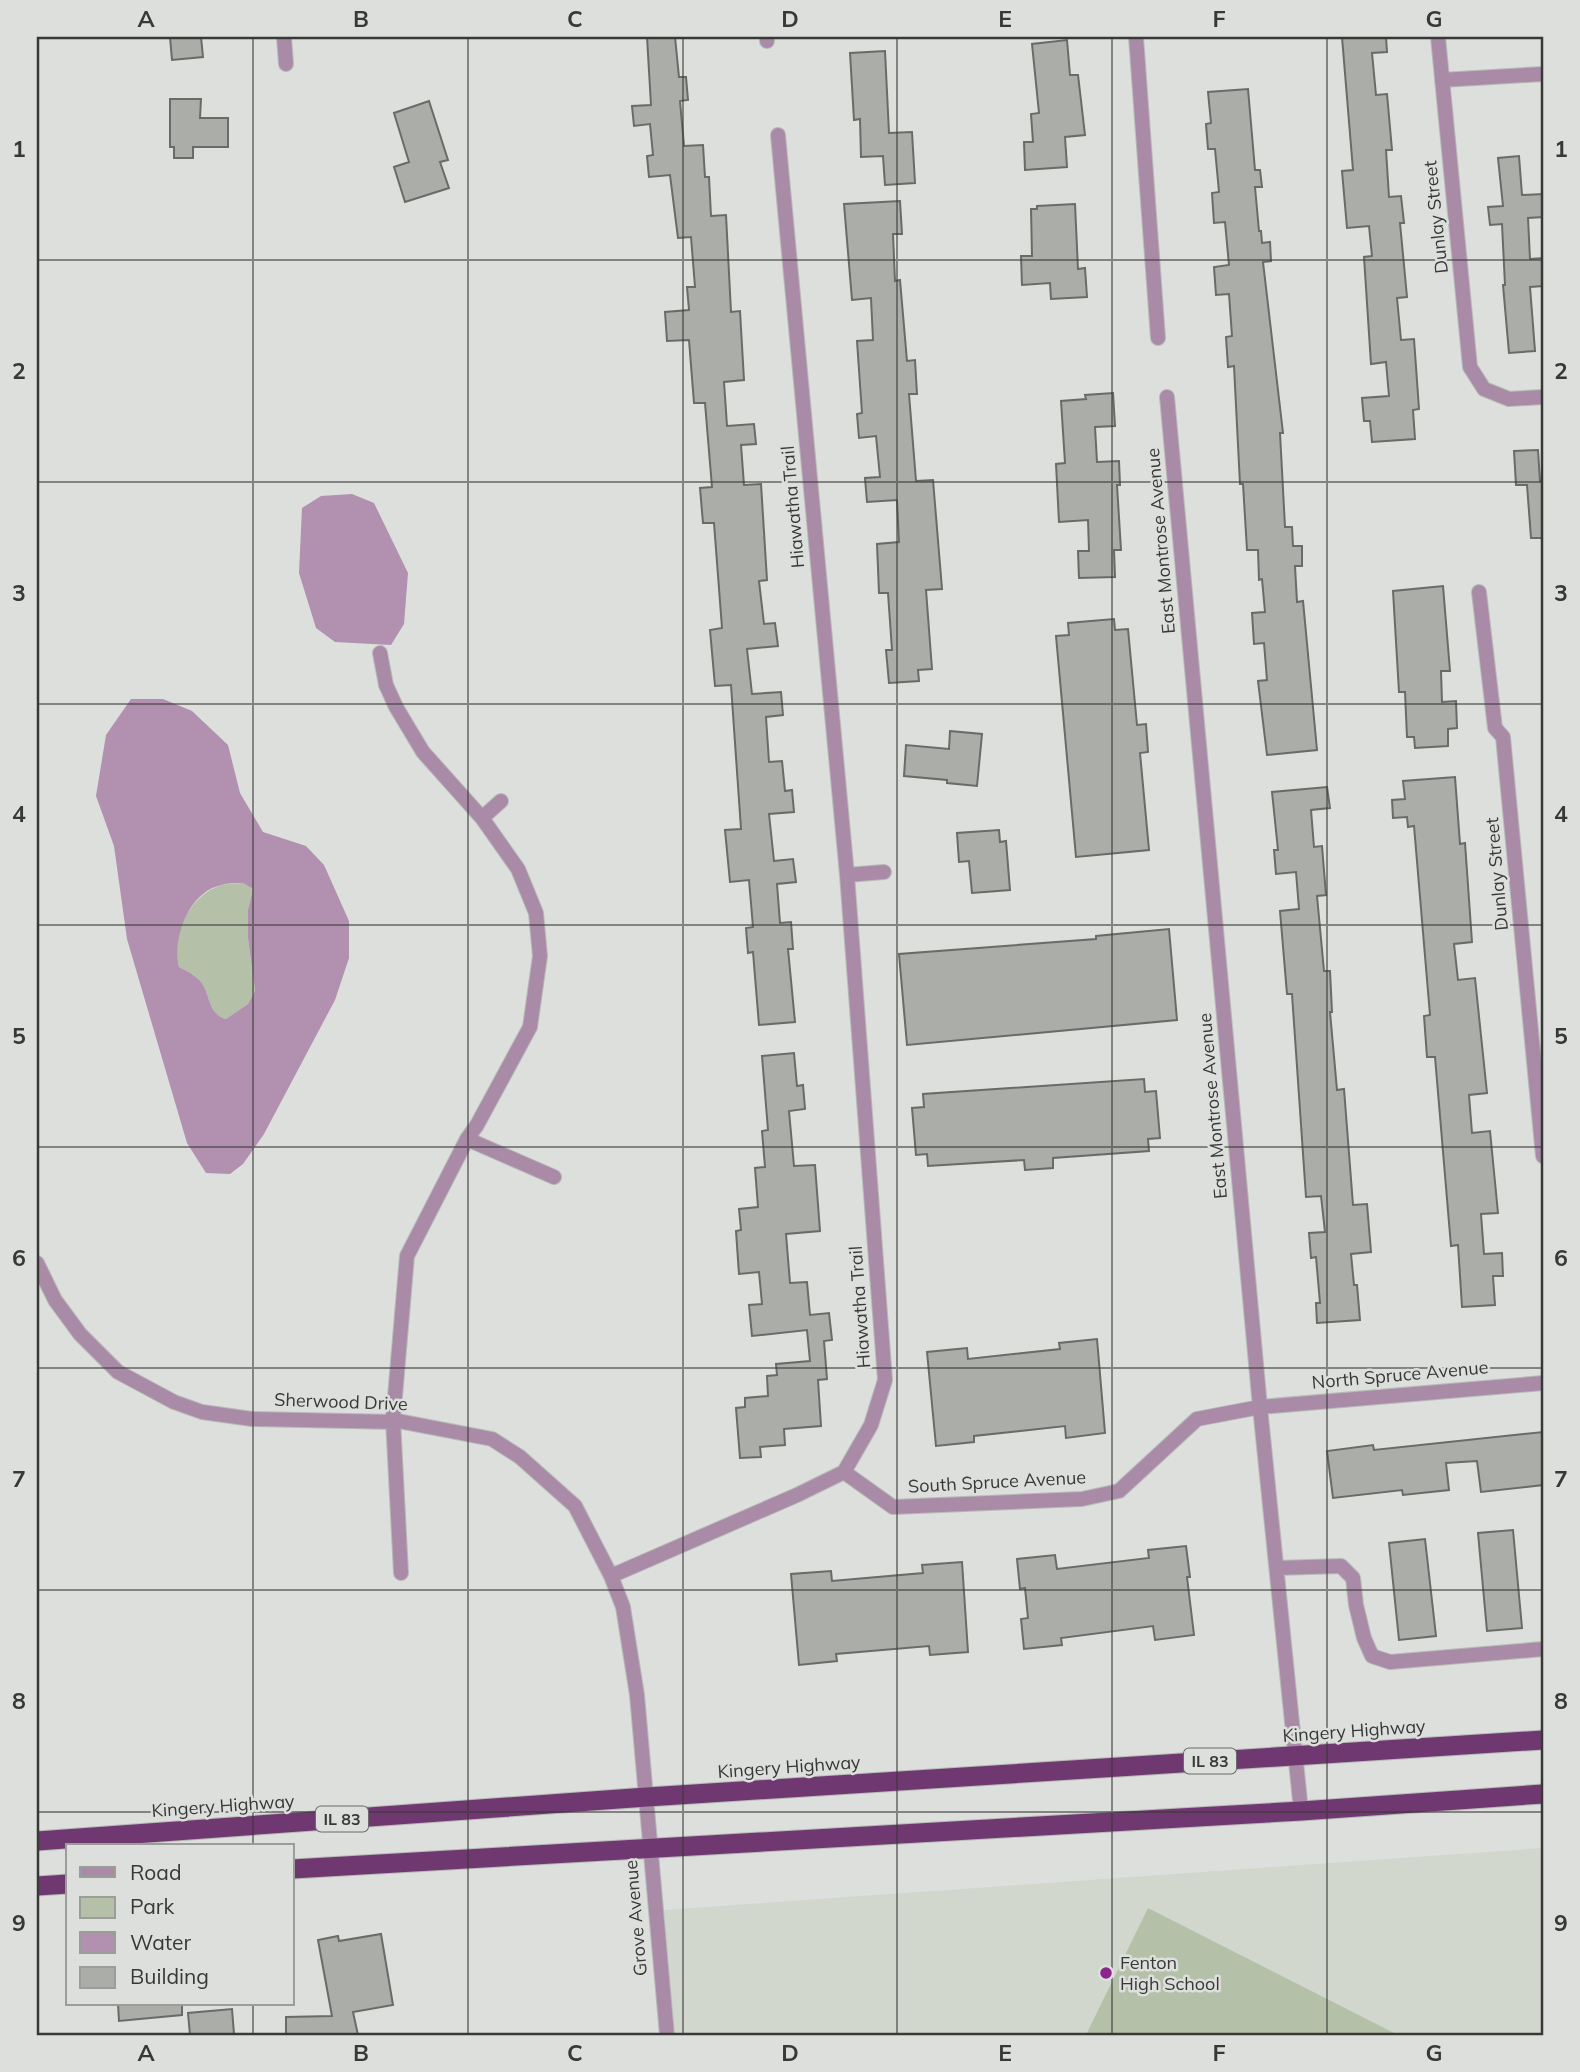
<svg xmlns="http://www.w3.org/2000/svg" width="1580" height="2072" font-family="Mulish,sans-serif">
<rect width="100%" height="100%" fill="#dddfdc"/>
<!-- built -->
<path fill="#d2d7cd" d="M1543 1848V2035H675L664 1910Z"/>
<!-- green -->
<path fill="#b4c1a8" d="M243 883 253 889 248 910V938L255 991 248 1004 226 1019C206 1014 211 991 198 979 193 974 185 970 179 967 172 937 187 900 216 887 224 883 234 884 243 883Z
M1148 1908 1398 2035H1086Z"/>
<!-- water -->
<path fill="#b190b0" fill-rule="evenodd" d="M352 494 374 503 408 573 404 624 391 645 335 642 316 628 299 573 302 508 321 496Z
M131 699H163L192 711 228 745 240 793 263 832 306 846 324 865 349 921V958L335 1000 264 1134 243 1164 230 1174 206 1173 187 1143 127 939 114 846 96 796 106 735ZM243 883 253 889 248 910V938L255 991 248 1004 226 1019C206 1014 211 990 198 979 193 974 185 970 179 967 172 938 189 892 221 885 228 883 236 883 243 883Z"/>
<!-- building -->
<path fill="#abada9" stroke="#6a6b68" stroke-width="2" d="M170 37H201L203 57 172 60Z
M647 37H675L679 77H686L688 100 680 101 684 146 703 145 705 177H709L711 216 726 215 731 312 740 311 744 380 724 382 727 426 754 424 756 444 741 445 744 485 761 484 767 580 759 581 764 624 775 623 778 646 747 649 752 694 781 692 783 715 766 717 769 762 782 761 785 791 792 790 794 812 769 814 774 861 793 859 796 882 777 884 780 923 791 922 793 949H788L795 1022 759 1025 753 952 748 953 746 928 753 927 749 880 730 882 725 830 741 829 731 685 715 686 710 630 722 628 714 523H703L700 488 712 487 705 403H694L689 340 667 341 665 312 689 310 687 287H695L691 237 678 238 670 175 649 177 647 156 653 155 650 124 634 126 632 106 651 105Z
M1342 37H1386L1387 52 1372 53 1376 95 1387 94 1392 150H1386L1389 197 1401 196 1404 223H1400L1407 297 1397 298 1401 340 1414 339 1419 409 1413 410 1415 439 1372 442 1370 421H1364L1362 398 1389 396 1386 362 1371 364 1364 257 1372 256 1369 226 1347 228 1342 171 1353 170Z
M1067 40 1070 75H1078L1085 135 1065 137 1067 167 1025 170 1024 142H1033L1031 114 1039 113 1032 44Z
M885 51 889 133 912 132 915 183 885 185 883 156 861 157 860 119 854 120 850 53Z
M1248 89 1255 170H1260L1262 187H1255L1259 231H1261L1262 243 1270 242 1271 261 1263 262 1283 433H1280L1285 527H1292L1293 546H1302V566H1295L1297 602 1303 601 1317 750 1267 755 1258 681 1267 680 1264 643 1254 644 1252 613 1265 612 1262 579 1259 580 1258 550H1247L1243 484H1240L1234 366 1228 367 1226 337 1232 336 1229 294 1216 295 1214 267 1229 265 1225 222 1214 223 1212 193 1219 192 1215 149H1208L1206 124 1211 123 1208 92Z
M170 99H201L200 118H228V147H193V158H174V147H170Z
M429 101 448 160 440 162 449 188 405 202 394 167 409 162 394 113Z
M1519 156 1522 195 1543 194V217L1528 218 1530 259 1543 258V286L1530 287 1535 351 1509 353 1503 285H1505L1502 224 1490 225 1488 207 1503 206 1498 158Z
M900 201 902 234H893L895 281 900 280 907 361 915 360 917 394H909L916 481 933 480 942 589 926 590 932 669 918 670 919 681 889 683 886 650H892L888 593H879L877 544 899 542 897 500 867 502 865 478 880 477 876 436 859 438 857 414 862 413 857 341 873 340 871 298 852 300 844 204Z
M1075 204 1078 269 1085 268 1087 297 1051 299 1050 283 1022 285 1021 256H1032L1031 209H1037V206Z
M1113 393 1115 426 1095 427 1097 462 1119 461 1120 485H1117L1121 550H1114L1115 577 1079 578 1078 551H1089L1088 520 1059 522 1056 464 1065 463 1061 401 1086 399 1085 395Z
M1538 450 1540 481H1543V538H1531L1527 485H1516L1514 451Z
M1443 586 1450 671H1441L1442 702 1456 701 1457 728 1448 729V746L1415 748 1414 737H1407L1405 692H1399L1393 591Z
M1114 619 1115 630 1128 629 1137 725 1146 724 1148 752 1140 753 1149 850 1076 857 1056 636 1069 635 1068 623Z
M950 731 982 734 977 786 947 783V780L904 776 906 745 949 749Z
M1455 777 1460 844 1465 843 1472 942 1454 944 1458 980 1475 978 1487 1093 1469 1095 1472 1133 1490 1131 1498 1213 1481 1214 1484 1254 1502 1253 1503 1276H1493L1495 1305 1462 1307 1458 1245 1451 1246 1435 1057H1427L1424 1016 1430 1015 1414 826 1408 827 1407 817 1393 818 1392 800 1405 799 1403 781Z
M1327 787 1330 808 1311 810 1314 847 1322 846 1326 895 1317 896 1324 971H1330L1332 1012H1330L1337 1090 1344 1089 1353 1205 1367 1204 1371 1252 1351 1254 1354 1285H1357L1360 1320 1317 1323 1316 1303H1320L1316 1257 1311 1258 1309 1233 1325 1232 1321 1196 1306 1197 1292 994H1287L1280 911 1299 909 1296 872 1276 874 1274 850H1278L1272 792Z
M999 830 1000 842 1006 841 1010 890 972 893 969 861 959 862 957 833Z
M1169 929 1177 1020 907 1045 899 954 1096 939V936Z
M794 1053 797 1086 803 1085 805 1109 789 1111 794 1166 815 1165 820 1231 786 1234 790 1283 807 1282 810 1315 829 1313 832 1340 824 1341 827 1379 818 1380 821 1426 784 1429 785 1445 760 1447 761 1457 740 1458 736 1408 745 1407V1398L768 1396 767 1376 777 1375 776 1364 810 1361 807 1330 752 1336 749 1305 762 1304 759 1272 739 1274 736 1231 741 1230 739 1209 758 1207 755 1168 765 1167 762 1131 768 1130 762 1056Z
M1144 1079 1145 1092 1156 1091 1160 1138 1148 1139 1149 1151 1053 1158V1168L1025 1170 1024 1160 928 1166 927 1154 916 1155 912 1108 924 1107 923 1094Z
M1097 1339 1105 1433 1066 1438 1065 1426 974 1436V1442L936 1446 927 1352 967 1348 968 1359 1060 1349 1059 1343Z
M1543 1432V1485L1481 1492 1477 1461 1446 1463 1449 1490 1403 1495 1402 1490 1333 1498 1327 1451 1373 1445 1374 1450Z
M1513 1530 1522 1628 1487 1631 1478 1533Z
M1425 1539 1436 1636 1399 1640 1389 1543Z
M1186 1546 1190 1577H1187L1194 1635 1155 1640 1153 1626 1061 1638 1062 1645 1024 1649 1021 1619 1028 1618 1025 1588 1020 1589 1017 1559 1055 1555 1057 1569 1149 1558 1148 1550Z
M962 1562 968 1652 930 1655 929 1646 836 1654 837 1661 799 1665 791 1574 831 1571 832 1581 923 1573 922 1565Z
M381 1934 393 2005 353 2012 358 2035H286V2017L332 2016 318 1940 338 1936 339 1941Z
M118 2004H182V2015L119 2021Z
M232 2009 234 2034 190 2035 188 2013Z"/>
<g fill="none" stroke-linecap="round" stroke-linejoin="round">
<!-- minor casing -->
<g stroke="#b9bab8" stroke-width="16">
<path id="minor" d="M284 37 286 64
M767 37V41
M1136 37 1158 338
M1438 37 1470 367 1484 389 1509 399 1543 397
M1442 80 1543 74
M1167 397 1260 1407 1301 1811
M1479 592 1495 728 1503 737 1543 1156
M380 653 386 685 396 707 423 752 482 818 518 869 536 913 540 956 530 1027 477 1125 467 1139 407 1256 393 1420
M482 818 501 801
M847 875 884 872
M467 1139 554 1177
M37 1263 55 1300 80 1334 118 1372 174 1402 202 1412 252 1419 395 1422
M393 1420 492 1439 520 1457 575 1506 611 1576 623 1607 637 1695 667 2035
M393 1420 401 1573
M844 1472 893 1507 1082 1499 1119 1491 1197 1419 1260 1407 1543 1383
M1277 1568 1341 1566 1353 1578 1356 1605 1364 1638 1372 1656 1390 1662 1543 1649
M611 1576 797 1495 844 1472 871 1425 885 1380 847 875 778 135"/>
</g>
<!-- trunk casing -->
<g stroke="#b9bab8" stroke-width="21">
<path id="trunk" d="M37 1841 647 1797 1543 1740
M292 1869 1301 1811 1543 1794
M37 1886 68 1884"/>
</g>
<!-- minor -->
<use href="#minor" stroke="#a98ba8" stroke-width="14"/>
<!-- trunk -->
<use href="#trunk" stroke="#703870" stroke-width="19"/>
</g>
<!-- grid -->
<path fill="none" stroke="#383937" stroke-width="2" stroke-opacity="0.55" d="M253 37V1846M468 37V2035M683 37V2035M897 37V2035M1112 37V2035M1327 37V2035M37 260H1543M37 482H1543M37 704H1543M37 925H1543M37 1147H1543M37 1368H1543M37 1590H1543M37 1812H1543M253 2004V2035"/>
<!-- markers -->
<circle fill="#8a258b" stroke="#dddfdc" stroke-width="2.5" cx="1106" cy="1973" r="7"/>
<g text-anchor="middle" stroke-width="5" stroke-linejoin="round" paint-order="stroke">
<!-- shield labels -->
<g fill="#dddfdc" stroke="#6a6b68" stroke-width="2">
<rect x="1184" y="1748.5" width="52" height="25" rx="5"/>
<rect x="316" y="1806.5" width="52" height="25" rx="5"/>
</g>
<g font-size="16" font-weight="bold" fill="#383937">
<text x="1210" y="1767">IL 83</text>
<text x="342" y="1825">IL 83</text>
</g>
<!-- street labels -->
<g font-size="18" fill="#383937" stroke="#dddfdc">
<text transform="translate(1436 217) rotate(-96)" y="6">Dunlay Street</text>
<text transform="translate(793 507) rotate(-95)" y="6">Hiawatha Trail</text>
<text transform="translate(1161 541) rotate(-95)" y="6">East Montrose Avenue</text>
<text transform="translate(1497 874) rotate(-95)" y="6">Dunlay Street</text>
<text transform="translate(1213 1106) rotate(-95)" y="6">East Montrose Avenue</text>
<text transform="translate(860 1307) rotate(-94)" y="6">Hiawatha Trail</text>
<text transform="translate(1400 1375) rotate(-5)" y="6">North Spruce Avenue</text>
<text transform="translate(341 1402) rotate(2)" y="6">Sherwood Drive</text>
<text transform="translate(997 1482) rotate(-3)" y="6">South Spruce Avenue</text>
<text transform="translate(1354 1731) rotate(-4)" y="6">Kingery Highway</text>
<text transform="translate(789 1767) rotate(-4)" y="6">Kingery Highway</text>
<text transform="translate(223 1806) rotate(-4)" y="6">Kingery Highway</text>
<text transform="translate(636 1918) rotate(-95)" y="6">Grove Avenue</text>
</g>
<!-- poi labels -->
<g font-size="18" fill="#383937" stroke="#dddfdc" text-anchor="start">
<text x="1120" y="1969">Fenton<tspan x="1120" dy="21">High School</tspan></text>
</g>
</g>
<!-- border -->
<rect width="1580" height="2072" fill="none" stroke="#dddfdc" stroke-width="77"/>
<!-- legend -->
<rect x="66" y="1844" width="228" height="161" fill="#dddfdc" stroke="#9b9d9a" stroke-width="2"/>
<rect x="80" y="1867" width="35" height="10" fill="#a98ba8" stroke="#9b9d9a" stroke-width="2"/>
<text x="130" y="1880" font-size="21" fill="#383937">Road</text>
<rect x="80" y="1897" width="35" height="21" fill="#b4c1a8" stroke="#9b9d9a" stroke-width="2"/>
<text x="130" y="1914" font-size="21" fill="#383937">Park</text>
<rect x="80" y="1932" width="35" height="21" fill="#b190b0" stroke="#9b9d9a" stroke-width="2"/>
<text x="130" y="1950" font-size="21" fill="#383937">Water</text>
<rect x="80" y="1967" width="35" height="21" fill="#abada9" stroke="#9b9d9a" stroke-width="2"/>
<text x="130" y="1984" font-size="21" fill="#383937">Building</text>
<rect x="38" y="38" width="1504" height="1996" fill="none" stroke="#383937" stroke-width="2.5"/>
<g font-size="23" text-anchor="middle" font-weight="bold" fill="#383937">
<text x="146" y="27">A</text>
<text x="361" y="27">B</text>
<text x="575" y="27">C</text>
<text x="790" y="27">D</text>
<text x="1005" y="27">E</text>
<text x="1219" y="27">F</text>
<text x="1434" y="27">G</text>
<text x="19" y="157">1</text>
<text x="1561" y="157">1</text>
<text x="19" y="379">2</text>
<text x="1561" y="379">2</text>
<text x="19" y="601">3</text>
<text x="1561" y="601">3</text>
<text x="19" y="822">4</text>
<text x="1561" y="822">4</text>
<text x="19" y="1044">5</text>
<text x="1561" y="1044">5</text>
<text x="19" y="1266">6</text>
<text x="1561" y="1266">6</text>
<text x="19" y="1487">7</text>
<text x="1561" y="1487">7</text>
<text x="19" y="1709">8</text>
<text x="1561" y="1709">8</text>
<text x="19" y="1931">9</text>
<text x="1561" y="1931">9</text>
<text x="146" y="2061">A</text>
<text x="361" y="2061">B</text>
<text x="575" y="2061">C</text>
<text x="790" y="2061">D</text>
<text x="1005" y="2061">E</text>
<text x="1219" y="2061">F</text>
<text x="1434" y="2061">G</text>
</g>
</svg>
